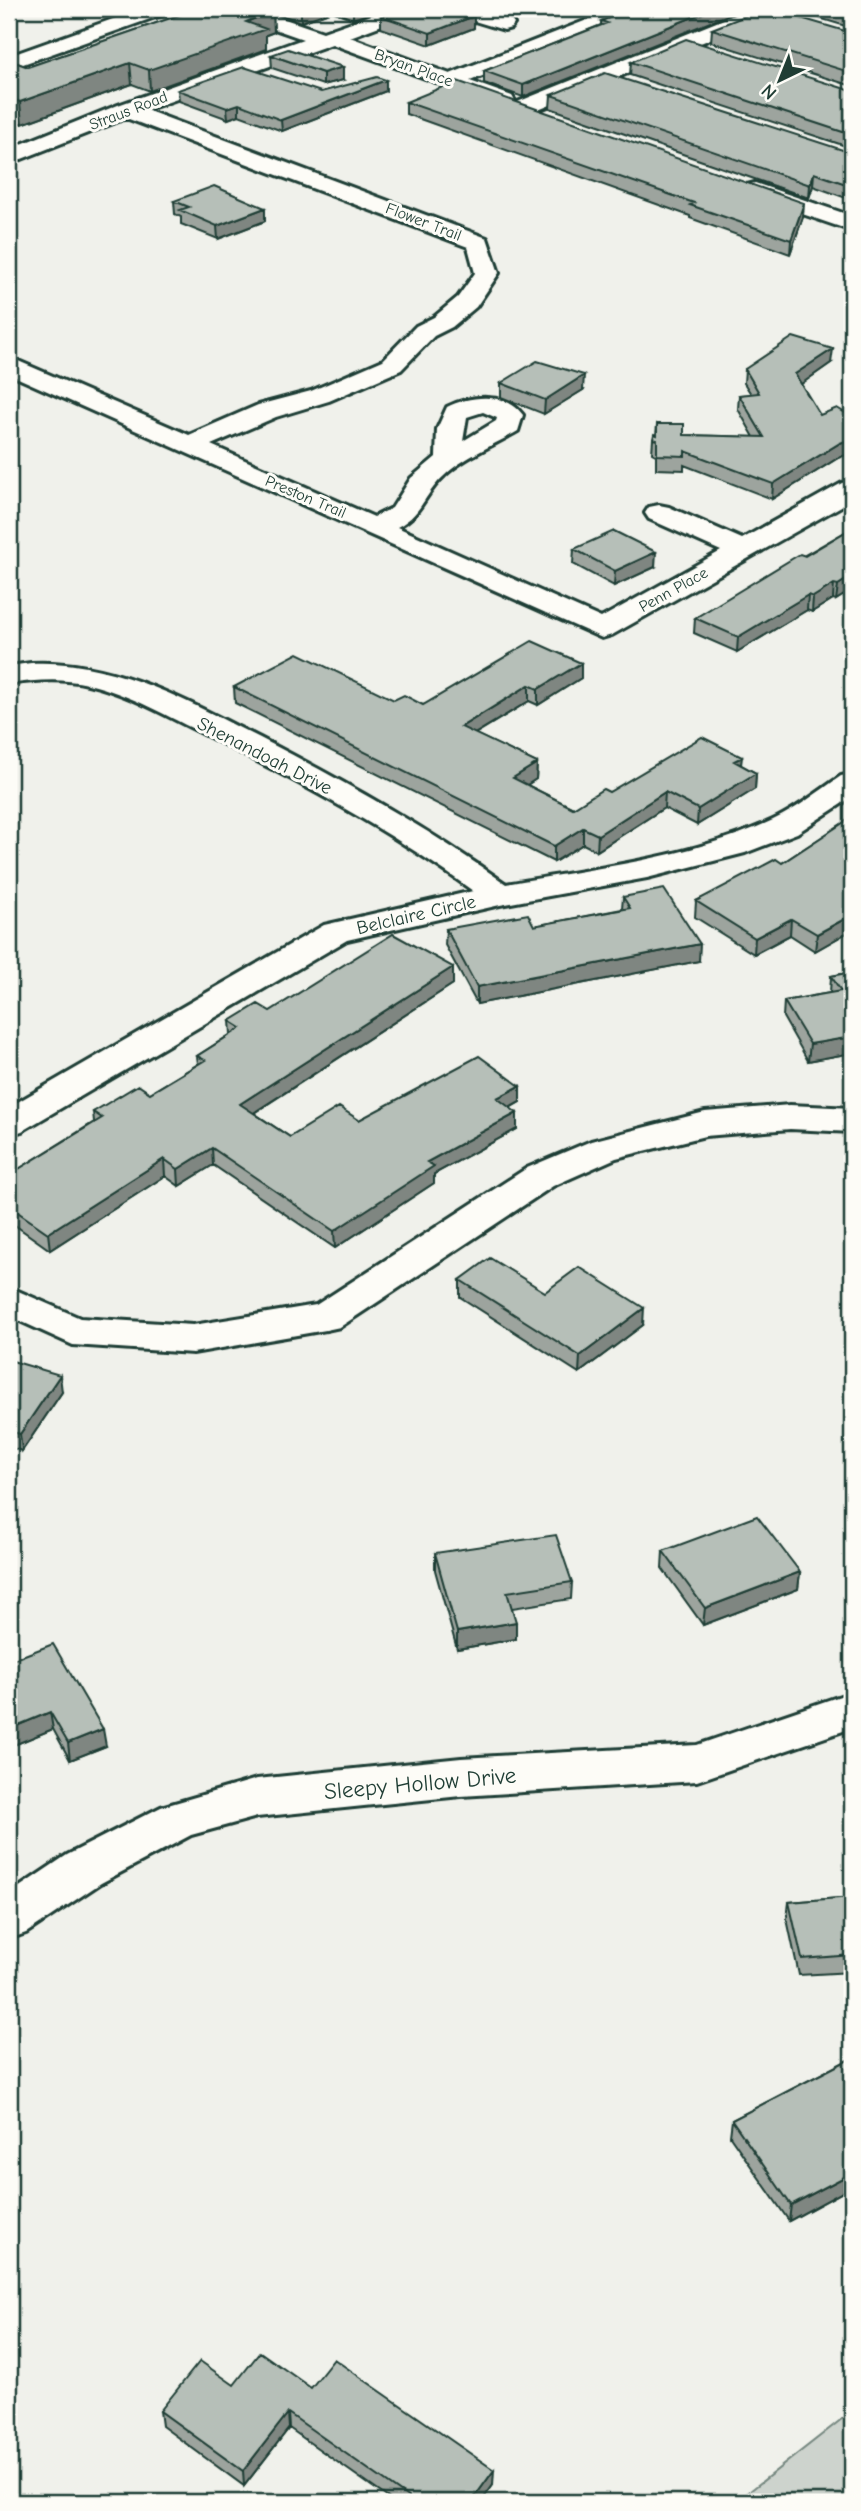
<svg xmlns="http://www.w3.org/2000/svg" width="861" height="2511" font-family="'Comic Neue',sans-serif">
<rect width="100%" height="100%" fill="#f0f1eb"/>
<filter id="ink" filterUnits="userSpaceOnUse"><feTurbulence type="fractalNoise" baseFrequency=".0143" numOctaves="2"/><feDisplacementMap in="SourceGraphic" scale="14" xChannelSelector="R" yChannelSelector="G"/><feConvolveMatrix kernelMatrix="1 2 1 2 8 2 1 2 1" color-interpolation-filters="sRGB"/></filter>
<g filter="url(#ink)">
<!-- green -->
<path fill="#cdd3cd" stroke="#768880" stroke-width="2" d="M852 2411V2502H736Z"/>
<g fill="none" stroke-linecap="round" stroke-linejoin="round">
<!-- minor casing -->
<g stroke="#1f3d34" stroke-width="6">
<path id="minor" d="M141 9 167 10 164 14 9 69V56Z
M226 9H255L323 32 389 9H417L414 13 350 37 450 74 615 9H642L639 13 470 81 512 96 515 101 512 106 504 107 332 44 146 110 487 238 499 273 476 307 452 327 434 336 401 370 329 401 276 417 211 445 374 517 392 508 411 478 436 457 437 429 447 407C469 396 506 391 523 415L518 431C496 444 462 458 444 476 423 495 423 514 397 527L601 618 721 551 649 519 645 513 649 507 659 505 669 507 742 539 842 483 852 481V500L612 635 602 638 9 374V357L189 435 258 405 311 391 383 360 416 326 434 317 458 297 475 273 468 247 126 118 9 164V149L118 105 303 39 229 13ZM483 412 497 418 496 421 463 441 467 417Z
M445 9H475L511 20 514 24 511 28 504 30 448 13Z
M749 9H776L773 13 531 113H515L512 108 515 103Z
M755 183 852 216V231L747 195 744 190 747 185Z
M31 663C114 659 188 702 260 738 345 782 428 828 506 884 595 868 690 858 773 820 797 809 819 791 841 776L852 774V797L797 833 745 853 647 878 500 905 347 940 22 1131 9 1135V1107L324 925 473 891C390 830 298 781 206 735 168 717 130 694 88 684 62 678 35 680 9 684V666Z
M790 1105 852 1108V1132L790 1129 705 1136 616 1158 553 1186 340 1327 326 1330 193 1353 73 1345 9 1316V1287L80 1318 193 1325 316 1305 527 1168 591 1141 705 1112Z
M852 1692V1728L697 1781 461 1796 257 1817 191 1835 101 1883 26 1933 9 1939V1894L67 1855 161 1807 257 1779 461 1758 697 1745Z"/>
</g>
<!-- minor -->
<use href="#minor" fill="#fdfcf7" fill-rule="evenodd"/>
</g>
<!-- wall -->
<path fill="#9da49e" stroke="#1f3d34" stroke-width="2" d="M197 9H382L353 19 332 11 301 22 273 12 274 32 266 35V49L150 91 132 84 22 124 9 119V60L28 67Z
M633 9H743L523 97 484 83V71L601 25V21Z
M789 9H852V28Z
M381 16H474V28L430 45 381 28Z
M712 29 852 33V86L711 42Z
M271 55 343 80 323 85 272 68Z
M631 62 852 91V148L630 75Z
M178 90 321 92 386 91 282 131 239 115 228 119 179 101Z
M551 95 852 153V200L813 186 809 198 550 108Z
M406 102 803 217 790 254 690 218V216L406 114Z
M174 201 265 208V221L218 239 181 224V217L175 214Z
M852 327V347L845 344 846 330Z
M831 363 801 384 838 458 772 499 684 465V470L656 469V455L652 453 653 439 656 435 657 424 684 435 754 437 738 409 739 395 751 394 744 383 745 369Z
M501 383 583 390 544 414 501 397Z
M852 528V590L836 600 833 599 812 612 807 610 737 652 694 633 695 618Z
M574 549 655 567 614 586 573 564Z
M581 663V678L538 705 529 701 475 734 537 763 536 779 527 785 573 808 609 792 741 765 756 773 755 789 697 825 664 808 597 851 583 844 554 862 235 703 234 687 394 700 423 705Z
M852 817V930L815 951 790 935 754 954 695 917 696 901 782 863Z
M623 897 699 961 477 1004 445 945 446 929 534 926 622 909Z
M453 967V984L254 1113 290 1137 359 1120 520 1086V1102L510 1108 517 1129 434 1174V1183L335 1248 213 1165 179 1186 165 1176 50 1250 9 1221V1175L94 1122 93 1112 150 1093 198 1064 197 1056 231 1034 230 1021Z
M852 972V1053L808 1061 783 1017 784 1001 830 993 831 976Z
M460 1280 545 1292 643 1325 579 1373 460 1297Z
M9 1360 62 1392 22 1451 9 1447Z
M663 1551 800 1572 798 1589 703 1625 662 1568Z
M435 1553 572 1582 571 1599 512 1608 516 1639 457 1649 435 1570Z
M9 1661 106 1746 70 1760 53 1729 9 1747Z
M852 1897V1972L799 1975 787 1919 789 1902Z
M852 2058V2187L789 2221 730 2136 732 2120Z
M234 2385 311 2388 493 2485 481 2502H394L289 2428 244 2486 162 2426 160 2411Z"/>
<!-- shaded-wall -->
<path fill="#7f8681" stroke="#1f3d34" stroke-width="2" d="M301 9H332V11L301 22Z
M353 9H382L353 19Z
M713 9H743L523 97V85Z
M273 11 274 32 266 35V49L150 91 149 70 246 22Z
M474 16V28L430 45V33Z
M130 63 132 84 22 124 20 102Z
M343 67V80L323 85V73Z
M386 80V91L282 131 281 120Z
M239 104V115L228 119 227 108Z
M814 173 813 186 809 198 810 185Z
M804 203 803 217 790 254 791 240Z
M265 208V221L218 239 217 226Z
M833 349 831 363 794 389 795 374Z
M584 375 583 390 544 414 545 400Z
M852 439V453L838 458 772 499 773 484 840 443Z
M656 552 655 567 614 586 615 571Z
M852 576V590L836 600 838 585Z
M834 584 833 599 812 612 813 597Z
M808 595 807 610 737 652 738 637Z
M581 663V678L538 705V689Z
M529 685V701L461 742V727Z
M742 757 740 772 734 761Z
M537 763 536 779 513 794V778Z
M756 773 755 789 697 825 698 809Z
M665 792 664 808 597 851 598 835Z
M583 828V844L554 862V846Z
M852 915V930L815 951 817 934Z
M791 919 790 935 754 954 755 938Z
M700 944 699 961 477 1004V987Z
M453 967V984L241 1121 240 1104Z
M852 1037V1053L808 1061 810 1044Z
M520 1086V1102L496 1115 497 1098Z
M517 1113V1129L434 1174V1183L335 1248 334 1231 427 1162Z
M212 1148 213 1165 179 1186 178 1169Z
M164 1159 165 1176 50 1250 48 1233Z
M644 1308 643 1325 579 1373 580 1356Z
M60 1375 62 1392 22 1451 20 1434Z
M800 1572 798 1589 703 1625 705 1608Z
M516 1622V1639L457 1649V1632Z
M50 1712 53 1729 9 1747V1729Z
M103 1729 106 1746 70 1760 68 1743Z
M852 2173V2187L789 2221 791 2205Z
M288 2413 289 2428 244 2486 243 2471Z
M494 2470 493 2485 481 2502H471Z"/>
<!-- building -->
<path fill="#b6bfb8" stroke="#1f3d34" stroke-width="2" d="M197 9H266L273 11 246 22 266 29 149 70 130 63 20 102 9 98V60L28 67Z
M400 9H451L474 16 430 33 381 16Z
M633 9H713L523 85 484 71 607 23 601 21Z
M763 9H770L852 33V73L712 29Z
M830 9H852V16Z
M686 39 852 91V135L631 62Z
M288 49 343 67 323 73 271 55Z
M244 67 321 92 377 77 386 80 281 120 239 104 227 108 178 90Z
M605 73 852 153V186L814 173 810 185 551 95Z
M457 81 804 203 791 240 690 205 694 203 406 102Z
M214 186 265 208 217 226 180 210 189 207 174 201Z
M852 327V332L846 330Z
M793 337 833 349 795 374 820 415 837 408 852 417V439L840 443 773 484 685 451V456L657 455V440L653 439 654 434 657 435V424H684V435L764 437 739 395 759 393 745 369Z
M537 361 584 375 545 400 501 383Z
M852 528V576L838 585 834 584 813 597 808 595 738 637 695 618 800 554 805 556Z
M614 531 656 552 615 571 574 549Z
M532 641 581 663 538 689 529 685 461 727 537 763 513 778 573 808 603 789 609 792 702 737 742 757 734 761 756 773 698 809 665 792 598 835 583 828 554 846 234 687 298 653 394 700 404 695 423 705Z
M852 817V915L817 934 791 919 755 938 696 901 776 859 782 863Z
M664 889 700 944 477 987 446 929 528 914 534 926 630 908 623 897Z
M393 934 453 967 240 1104 290 1137 339 1107 359 1120 479 1056 520 1086 497 1098 517 1113 427 1162 434 1166 334 1231 212 1148 178 1169 164 1159 48 1233 9 1206V1175L102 1118 93 1112 138 1085 150 1093 205 1060 197 1056 241 1028 230 1021 258 1004 270 1011Z
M852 972V1037L810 1044 784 1001 841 991 831 976Z
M490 1258 545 1292 579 1267 644 1308 580 1356 460 1280Z
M9 1360 60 1375 20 1434 9 1431Z
M757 1516 800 1572 705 1608 663 1551Z
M556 1535 572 1582 507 1592 516 1622 457 1632 435 1553Z
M53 1644 103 1729 68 1743 50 1712 9 1729V1661Z
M852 1897V1955L802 1959 789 1902Z
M852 2058V2173L791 2205 732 2120Z
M260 2352 311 2388 334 2359 494 2470 471 2502H415L288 2413 243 2471 160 2411 200 2361 234 2385Z"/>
</g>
<g text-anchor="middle" stroke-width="6" stroke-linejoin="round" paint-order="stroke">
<!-- far-street labels -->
<g font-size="16" fill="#1f3d34" stroke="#fdfcf7">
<text transform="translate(414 67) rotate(20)" y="6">Bryan Place</text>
<text transform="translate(128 110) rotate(-21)" y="6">Straus Road</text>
<text transform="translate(424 221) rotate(21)" y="6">Flower Trail</text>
<text transform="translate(306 496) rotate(23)" y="6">Preston Trail</text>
<text transform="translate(673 589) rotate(-29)" y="6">Penn Place</text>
</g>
<!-- street labels -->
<g font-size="19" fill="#1f3d34" stroke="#fdfcf7">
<text transform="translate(265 755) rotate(27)" y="7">Shenandoah Drive</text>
<text transform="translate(416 914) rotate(-13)" y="7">Belclaire Circle</text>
</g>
<!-- near-street labels -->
<g font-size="23" fill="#1f3d34" stroke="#fdfcf7">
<text transform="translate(420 1783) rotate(-5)" y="8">Sleepy Hollow Drive</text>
</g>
</g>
<!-- margin -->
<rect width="861" height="2511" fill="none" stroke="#fdfcf7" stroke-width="35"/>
<rect x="18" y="18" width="826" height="2476" fill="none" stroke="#1f3d34" stroke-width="2.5" filter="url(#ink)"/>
<!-- north arrow -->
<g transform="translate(780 80) rotate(223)" stroke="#fdfcf7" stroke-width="5" paint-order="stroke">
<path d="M0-5L12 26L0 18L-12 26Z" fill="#1f3d34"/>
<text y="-10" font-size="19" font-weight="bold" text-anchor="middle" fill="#1f3d34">N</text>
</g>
</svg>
